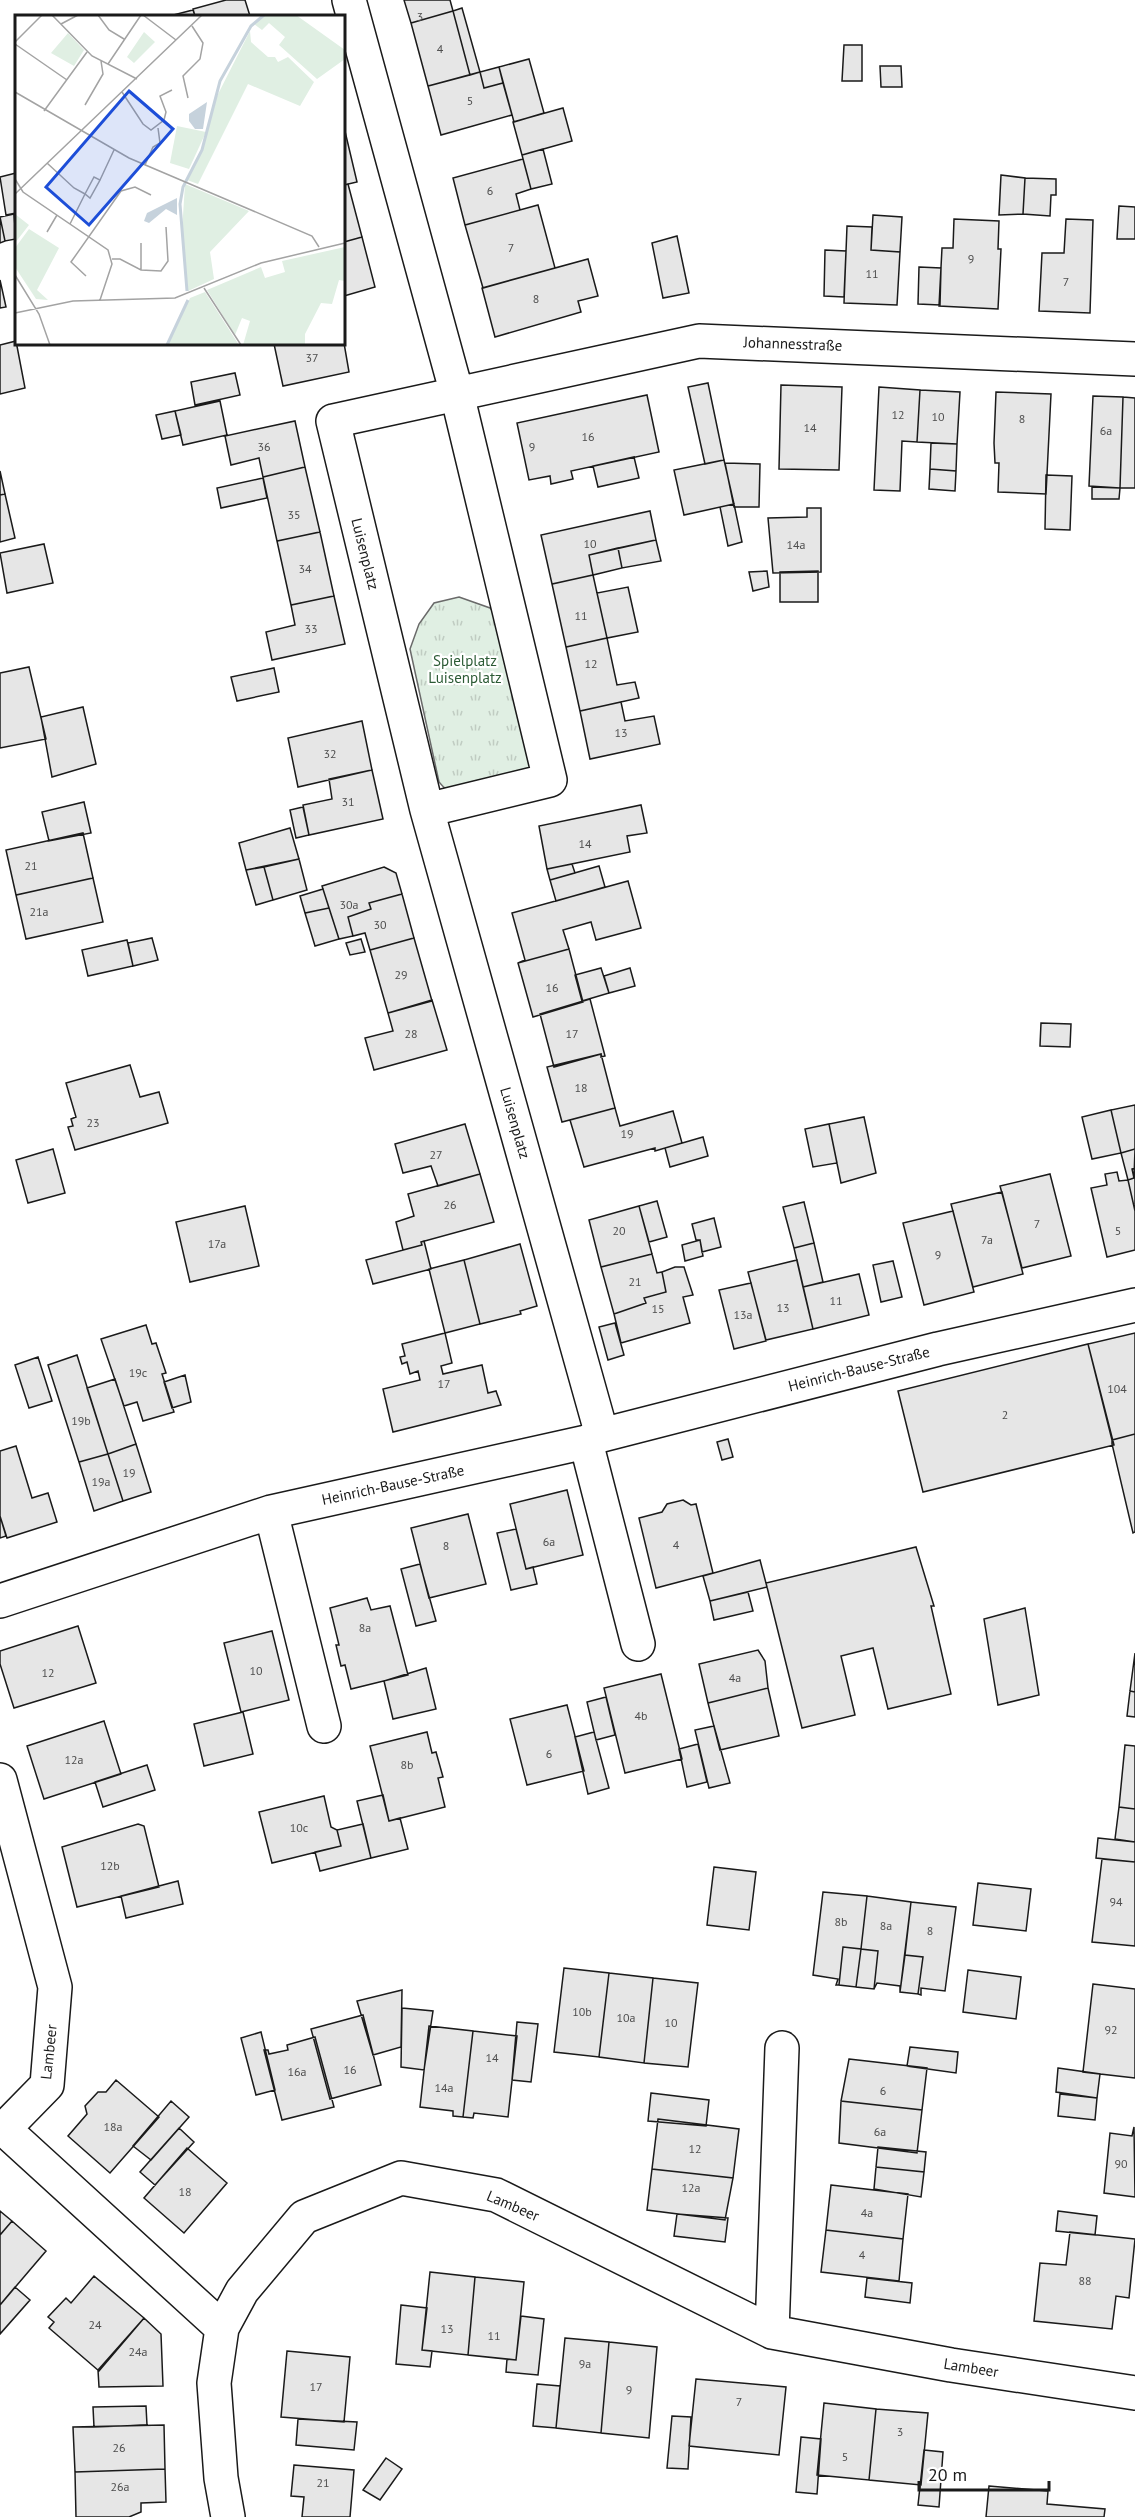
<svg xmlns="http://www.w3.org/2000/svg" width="1135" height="2517" font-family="'PT Sans',sans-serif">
<defs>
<pattern id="grass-tufts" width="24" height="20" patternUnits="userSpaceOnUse" patternTransform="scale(1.5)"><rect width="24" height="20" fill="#e0efe3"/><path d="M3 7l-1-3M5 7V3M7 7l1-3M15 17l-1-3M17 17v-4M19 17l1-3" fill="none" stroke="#c0ccc2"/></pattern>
</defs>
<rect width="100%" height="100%" fill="#fff"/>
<!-- grass -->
<path fill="url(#grass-tufts)" stroke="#6a6a6a" stroke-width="1.5" d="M459 597 490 608 507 626 535 771 447 791 439 782 410 649 419 624 434 603Z"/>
<!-- building -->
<path fill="#e6e6e6" stroke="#1a1a1a" stroke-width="1.5" d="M226 0H245L250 16H195L193 9Z
M404 0H450L453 11 411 23Z
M462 8 480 72 470 75 453 11Z
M193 10 195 16H173V15Z
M453 11 470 75 428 86 411 23Z
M844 45H862V81H842Z
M529 59 544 113 514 122 499 67Z
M880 66H901L902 87H881Z
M499 67 503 83 484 88 480 72Z
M480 72 484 88 503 83 512 115 441 135 428 86Z
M563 108 572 141 522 155 513 122Z
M344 127 357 182 344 185Z
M543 149 552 184 531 189 522 155Z
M523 159 531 189 516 194 520 210 465 225 453 178Z
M16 173V213L6 215 0 177Z
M1001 175 1025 178 1023 214 999 215Z
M1025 178 1056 179V195H1051L1050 216 1023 214Z
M348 184 362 237 344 242V185Z
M538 205 555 268 483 288 465 225Z
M1119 206 1135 207V239H1117Z
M14 214 16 239 5 241 0 217Z
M873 215 902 217 900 252 871 250Z
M0 217 5 241 0 243Z
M954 219 999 221 998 249H1001L998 309 939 306 942 248H953Z
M1066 219 1093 220 1090 313 1039 311 1042 253H1064Z
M847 226 872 227 871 250 900 252 897 305 844 303Z
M677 236 689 293 663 298 652 243Z
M362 237 375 287 344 296V242Z
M825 250 846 251 844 297 824 296Z
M588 259 598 296 578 301 581 312 495 337 482 288Z
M919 267 941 268 940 305 918 304Z
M0 280 6 307 0 308Z
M16 341 25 388 0 394V345Z
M344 343 349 372 283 386 274 344Z
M235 373 240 395 195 405 191 382Z
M708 383 724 460 705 464 688 387Z
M781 385 842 387 839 470 779 469Z
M879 387 920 390 917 442 902 441 900 491 874 490Z
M920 390 960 392 957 444 917 442Z
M996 392 1051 394 1046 494 998 492 999 463H995L994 443Z
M647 395 659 452 571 471 573 479 551 484 550 476 529 480 517 423Z
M1093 396 1123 397 1120 488 1089 486Z
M1123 397 1135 398V488H1120Z
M220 401 227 435 183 445 175 411Z
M175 411 181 435 162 439 156 415Z
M295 421 305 467 263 477 259 458 231 465 225 436Z
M931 443 957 444 956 471 930 469Z
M634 457 639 478 598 487 593 466Z
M724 460 734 504 684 515 674 470Z
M725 463 760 464 759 507H734Z
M305 467 320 532 277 541 263 477Z
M930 469 956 471 955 491 929 489Z
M0 471 5 494 0 495Z
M1046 475 1072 476 1070 530 1045 529Z
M263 478 267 498 221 508 217 488Z
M1092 487 1120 488 1119 499H1092Z
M5 494 15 538 0 542V495Z
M734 504 742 542 728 546 720 507Z
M807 508H821V572L773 573 768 518 807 517Z
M650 511 656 540 589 555 593 575 552 584 541 535Z
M320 532 334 596 291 605 277 541Z
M656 540 661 561 622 568 618 548Z
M44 544 53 583 7 593 0 553Z
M618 548 622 568 593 575 589 555Z
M767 571 769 587 753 591 749 572Z
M818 571V602H780V572Z
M593 575 607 638 566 647 552 584Z
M628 587 638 632 607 638 597 593Z
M334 596 345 644 272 660 266 632 295 625 291 605Z
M607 638 617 685 635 682 639 698 580 711 566 647Z
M29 667 46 739 0 748V673Z
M274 668 279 692 237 701 231 677Z
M621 702 625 721 654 716 660 744 590 759 580 711Z
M83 707 96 764 52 777 41 717Z
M362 721 372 770 298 787 288 738Z
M372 770 383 819 309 835 303 805 332 799 329 779Z
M84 802 91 833 49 841 42 812Z
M641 805 647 833 627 836 630 852 547 869 539 826Z
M303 807 309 835 296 838 290 810Z
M290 828 299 859 246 870 239 843Z
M83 833 93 878 16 895 6 850Z
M299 859 307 890 273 900 264 867Z
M572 864 575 873 550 880 547 869Z
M599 866 605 887 556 901 550 880Z
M264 867 273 900 256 905 246 870Z
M384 867 396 873 402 894 369 903 371 909 348 917 353 936 339 939 322 886Z
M93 878 103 922 26 939 16 895Z
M628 881 641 928 596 940 591 922 563 930 569 949 518 963 525 960 512 913Z
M323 889 329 908 305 913 300 896Z
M402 894 414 938 370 950 365 933 353 936 348 917 371 909 369 903Z
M329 908 339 939 315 946 305 913Z
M152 938 158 960 133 966 128 943Z
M414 938 432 1001 388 1013 370 950Z
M361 939 365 952 350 955 346 943Z
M127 940 133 966 88 976 82 950Z
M569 949 583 1002 533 1017 518 963Z
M601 968 609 993 582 1001 575 975Z
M630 968 635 986 609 993 604 976Z
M590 999 605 1056 601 1057V1054L554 1067 540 1014Z
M432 1000 447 1050 374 1070 365 1038 393 1031 388 1013Z
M1041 1023 1071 1024 1070 1047 1040 1046Z
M601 1054 615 1108 562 1122 547 1067Z
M130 1065 140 1097 159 1092 168 1123 75 1150 68 1127 73 1126 71 1119 76 1117 66 1083Z
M1135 1105V1149L1121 1153 1111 1110Z
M615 1108 620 1126 673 1111 682 1143 655 1151V1148L584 1167 570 1120Z
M1111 1110 1121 1153 1092 1159 1082 1117Z
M864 1117 876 1173 841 1183 829 1124Z
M465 1124 480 1174 438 1186 431 1166 403 1173 395 1144Z
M829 1124 837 1163 813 1167 805 1129Z
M703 1137 708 1156 670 1167 665 1148Z
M53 1149 65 1193 28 1203 16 1160Z
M1135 1149 1134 1178 1128 1180 1121 1153Z
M1135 1168V1211L1128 1180 1134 1178 1132 1169Z
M1117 1172 1119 1181 1128 1180 1135 1211V1250L1107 1257 1091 1188 1107 1185 1105 1174Z
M480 1174 494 1222 421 1242 422 1245 403 1250 396 1222 414 1216 408 1194Z
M1050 1174 1071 1256 1022 1268 1000 1186Z
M1002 1192 1023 1274 973 1287 951 1204Z
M657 1201 667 1237 649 1242 639 1206Z
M804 1202 814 1243 794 1248 783 1207Z
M245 1206 259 1266 190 1282 176 1222Z
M639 1206 652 1254 601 1267 589 1220Z
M953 1211 974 1292 924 1305 903 1223Z
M714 1218 721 1247 702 1252 700 1240H696L692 1224Z
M700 1240 703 1256 685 1261 682 1245Z
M424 1241 431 1269 373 1284 366 1260 422 1245 421 1242Z
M814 1243 823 1282 803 1287 794 1248Z
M520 1244 537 1306 520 1311 521 1314 480 1324 464 1260Z
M652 1254 657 1273 662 1272 666 1292 644 1298 646 1303 614 1314 601 1267Z
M464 1260 480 1324 445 1333 429 1269Z
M797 1260 813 1329 766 1340 748 1272Z
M893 1261 902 1297 881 1302 873 1265Z
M675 1267H684L693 1295 683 1297 690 1323 621 1343 614 1314 646 1303 644 1298 666 1292 662 1272Z
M859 1274 869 1315 813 1329 803 1287Z
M751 1283 766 1341 734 1349 719 1290Z
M615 1323 624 1355 608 1360 599 1327Z
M146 1325 152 1344 156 1343 166 1373 162 1374 174 1412 143 1421 137 1402 124 1406 101 1339Z
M445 1333 452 1363 441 1366 443 1374 482 1365 488 1393 496 1391 501 1405 393 1432 383 1389 420 1380 418 1371 410 1374 407 1362 402 1364 400 1357 405 1356 402 1344Z
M1135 1333V1434L1112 1440 1088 1344Z
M1088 1344 1114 1445 923 1492 898 1391Z
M77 1355 108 1454 79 1462 48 1365Z
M38 1357 52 1401 29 1408 15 1365Z
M185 1375 191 1402 172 1408 164 1382Z
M115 1379 136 1444 108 1454 87 1388Z
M1135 1434V1532L1133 1533 1112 1444V1440Z
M728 1439 733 1457 722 1460 717 1442Z
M136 1444 151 1492 123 1501 108 1454Z
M16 1446 32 1498 48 1493 57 1522 7 1538 0 1516V1451Z
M108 1454 123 1501 94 1511 79 1462Z
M567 1490 583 1555 526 1569 510 1504Z
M683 1500 691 1505 696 1504 713 1573 656 1588 639 1518 662 1512 667 1504Z
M468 1514 486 1584 429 1598 411 1528Z
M0 1516 6 1536 0 1538Z
M516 1529 526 1569 533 1567 537 1584 511 1590 497 1533Z
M916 1547 934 1606H931L951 1694 888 1709 873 1648 841 1656 855 1715 802 1728 766 1583Z
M760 1560 767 1587 710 1601 703 1576Z
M420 1564 436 1621 416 1626 401 1569Z
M748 1592 753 1611 714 1620 710 1601Z
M367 1598 371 1610 390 1606 408 1675 351 1689 345 1665 341 1666 336 1645H339L330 1608Z
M1025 1608 1039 1695 998 1705 984 1619Z
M78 1626 96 1683 14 1708 0 1664V1651Z
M272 1631 289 1700 241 1712 224 1643Z
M758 1650 765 1661 768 1688 708 1703 699 1664Z
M1135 1653V1692L1130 1691Z
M426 1668 436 1709 393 1719 384 1681Z
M661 1674 682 1759 625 1773 604 1688Z
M768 1688 779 1736 720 1750 708 1703Z
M1130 1691 1135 1692V1717L1127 1716Z
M606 1697 615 1735 596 1740 587 1702Z
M567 1705 584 1771 527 1785 510 1719Z
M243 1712 253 1754 204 1766 194 1724Z
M104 1721 121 1774 44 1799 27 1746Z
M714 1726 730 1783 709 1788 695 1730Z
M427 1732 432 1753 436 1752 443 1777 438 1778 445 1807 389 1821 370 1746Z
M594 1732 609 1788 588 1794 575 1737Z
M698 1744 707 1782 687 1787 679 1749Z
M1125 1745 1135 1746V1809L1119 1807Z
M147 1765 155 1790 103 1807 95 1782Z
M383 1795 389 1821 400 1818 408 1849 371 1858 357 1801Z
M324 1796 331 1827 337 1830 341 1846 272 1863 259 1812Z
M1119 1807 1135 1809V1842L1115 1839Z
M138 1824 144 1826 159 1887 77 1907 62 1847Z
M363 1824 371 1858 320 1871 315 1852 341 1846 337 1830Z
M1098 1838 1135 1842V1862L1096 1858Z
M1102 1859 1135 1862V1946L1092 1942Z
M714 1867 756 1872 749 1930 707 1925Z
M178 1881 183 1904 126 1918 121 1896Z
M978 1883 1031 1889 1026 1931 973 1925Z
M823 1892 867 1896 861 1949 843 1947 839 1985H836L838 1979 813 1975Z
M867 1896 911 1902 900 1992V1986L877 1983 874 1989 878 1951 861 1949Z
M911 1902 956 1907 945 1991 921 1988V1995L918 1994 923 1957 905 1955Z
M843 1947 861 1949 856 1987 839 1985Z
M861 1949 878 1951 874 1989 856 1987Z
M905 1955 923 1957 918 1994 900 1992Z
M564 1968 609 1973 599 2057 554 2052Z
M968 1970 1021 1977 1016 2019 963 2012Z
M609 1973 653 1978 644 2063 599 2057Z
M653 1978 698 1983 688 2067 644 2063Z
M1093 1984 1135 1989V2078L1083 2072Z
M402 1990 401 2047 373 2055 357 2001Z
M402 2008 433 2011 424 2070 401 2067Z
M363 2015 381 2085 330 2099 311 2029Z
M517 2022 538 2024 531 2082 512 2080Z
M429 2026 473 2031 463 2117 453 2116V2111L420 2107Z
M473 2031 517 2036 508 2117 474 2113 473 2118 463 2117Z
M261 2032 275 2090 256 2095 241 2038Z
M315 2037 334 2107 282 2120 264 2050H268L269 2054 288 2050 287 2045Z
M910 2047 958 2052 956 2073 907 2066Z
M849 2059 927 2068 922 2110 841 2101Z
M1058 2068 1100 2074 1097 2098 1056 2092Z
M116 2080 159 2117 110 2173 68 2136 87 2114 85 2106 98 2092H106Z
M651 2093 709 2100 706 2126 648 2121Z
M1060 2094 1097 2098 1095 2120 1058 2116Z
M171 2101 189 2117 151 2160 133 2146Z
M841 2101 922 2110 917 2153 839 2143Z
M658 2119 739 2129 733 2178 652 2169Z
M1134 2127 1135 2197 1104 2193 1110 2133 1132 2136Z
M179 2128 194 2142 155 2185 140 2172Z
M878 2147 926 2152 924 2172 876 2167Z
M187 2148 227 2183 184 2233 144 2198Z
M876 2167 924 2172 921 2197 874 2189Z
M652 2169 733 2178 725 2220 647 2210Z
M831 2185 908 2194 903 2239 826 2230Z
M0 2211 12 2221 0 2235Z
M1058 2211 1097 2216 1095 2235 1056 2231Z
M677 2214 728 2218 725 2242 674 2236Z
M12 2221 46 2251 0 2305V2235Z
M826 2230 903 2239 899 2281 821 2272Z
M1070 2232 1135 2239 1129 2298 1116 2296 1112 2329 1034 2321 1040 2263 1066 2265Z
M430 2272 475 2277 468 2355 422 2350Z
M94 2276 144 2318 99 2371 49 2328 54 2322 48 2317 66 2298 71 2303Z
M475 2277 524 2282 516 2360 468 2355Z
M867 2278 912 2283 910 2303 865 2297Z
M15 2287 30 2300 0 2334V2305Z
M401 2305 427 2308 422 2350 432 2351 430 2367 396 2364Z
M521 2316 544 2319 538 2375 506 2372 507 2359 516 2360Z
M144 2318 161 2334 163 2386 99 2387 98 2370Z
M565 2338 609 2342 601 2433 556 2428Z
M609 2342 657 2347 649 2438 601 2433Z
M287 2351 350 2357 344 2422 281 2417Z
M696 2379 786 2387 779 2455 689 2446Z
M537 2384 560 2386 556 2428 533 2426Z
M824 2403 876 2409 869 2480 817 2475Z
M146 2406 147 2425 94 2427 93 2407Z
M876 2409 928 2413 921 2485 869 2480Z
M672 2416 691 2417 688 2469 667 2468Z
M298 2419 357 2422 354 2450 296 2445Z
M164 2425 165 2469 75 2472 73 2427Z
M801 2437 821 2439 817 2494 796 2492Z
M924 2450 943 2452 939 2507 918 2505Z
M386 2458 402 2469 380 2500 363 2490Z
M294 2465 354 2470 350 2517H302L304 2497 291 2496Z
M165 2469 166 2502 141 2503V2512L129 2517H76L75 2472Z
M989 2486 1048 2491 1047 2504 1105 2509 1104 2517H986Z"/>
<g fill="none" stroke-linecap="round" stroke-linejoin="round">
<!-- street casing -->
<g stroke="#1a1a1a" stroke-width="36">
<path id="street" d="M349 0 457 394 550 780 427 810 333 421 699 341 1135 359
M427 810 602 1435
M586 1442 638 1644
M271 1512 324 1726
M0 1601 271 1512 586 1442 602 1435 938 1349 1135 1305
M0 1780 55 1987 47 2085 4 2129 222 2328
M772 2332 782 2048
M228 2517 221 2478 214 2383 222 2328 242 2291 304 2217 401 2178 496 2195 772 2332 951 2365 1135 2393"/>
</g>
<!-- street -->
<use href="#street" stroke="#fff" stroke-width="33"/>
</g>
<g text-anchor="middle" stroke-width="4.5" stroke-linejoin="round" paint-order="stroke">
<!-- number labels -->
<g font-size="12" fill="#4d4d4d">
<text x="420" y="21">3</text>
<text x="440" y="53">4</text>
<text x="470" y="105">5</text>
<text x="490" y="195">6</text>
<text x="511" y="252">7</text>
<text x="971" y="263">9</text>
<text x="872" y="278">11</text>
<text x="1066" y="286">7</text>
<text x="536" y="303">8</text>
<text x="312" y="362">37</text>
<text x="898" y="419">12</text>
<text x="938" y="421">10</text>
<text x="1022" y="423">8</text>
<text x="810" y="432">14</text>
<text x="1106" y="435">6a</text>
<text x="588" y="441">16</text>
<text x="264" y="451">36</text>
<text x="532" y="451">9</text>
<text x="294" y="519">35</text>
<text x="590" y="548">10</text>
<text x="796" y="549">14a</text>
<text x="305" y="573">34</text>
<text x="581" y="620">11</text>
<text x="311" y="633">33</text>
<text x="591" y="668">12</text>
<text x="621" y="737">13</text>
<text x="330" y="758">32</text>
<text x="348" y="806">31</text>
<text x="585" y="848">14</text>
<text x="31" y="870">21</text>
<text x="349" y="909">30a</text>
<text x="39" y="916">21a</text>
<text x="380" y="929">30</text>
<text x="401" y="979">29</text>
<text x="552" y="992">16</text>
<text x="411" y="1038">28</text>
<text x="572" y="1038">17</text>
<text x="581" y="1092">18</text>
<text x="93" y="1127">23</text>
<text x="627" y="1138">19</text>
<text x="436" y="1159">27</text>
<text x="450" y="1209">26</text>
<text x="1037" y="1228">7</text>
<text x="619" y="1235">20</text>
<text x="1118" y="1235">5</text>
<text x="987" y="1244">7a</text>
<text x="217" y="1248">17a</text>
<text x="938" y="1259">9</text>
<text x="635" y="1286">21</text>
<text x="836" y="1305">11</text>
<text x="783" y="1312">13</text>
<text x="658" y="1313">15</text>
<text x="743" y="1319">13a</text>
<text x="138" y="1377">19c</text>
<text x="444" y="1388">17</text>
<text x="1117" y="1393">104</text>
<text x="1005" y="1419">2</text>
<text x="81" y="1425">19b</text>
<text x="129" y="1477">19</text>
<text x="101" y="1486">19a</text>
<text x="549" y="1546">6a</text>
<text x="676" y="1549">4</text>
<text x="446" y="1550">8</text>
<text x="365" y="1632">8a</text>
<text x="256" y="1675">10</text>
<text x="48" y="1677">12</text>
<text x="735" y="1682">4a</text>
<text x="641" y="1720">4b</text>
<text x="549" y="1758">6</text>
<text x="74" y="1764">12a</text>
<text x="407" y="1769">8b</text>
<text x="299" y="1832">10c</text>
<text x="110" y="1870">12b</text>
<text x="1116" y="1906">94</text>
<text x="841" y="1926">8b</text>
<text x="886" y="1930">8a</text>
<text x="930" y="1935">8</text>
<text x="582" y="2016">10b</text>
<text x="626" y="2022">10a</text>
<text x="671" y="2027">10</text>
<text x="1111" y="2034">92</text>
<text x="492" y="2062">14</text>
<text x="350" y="2074">16</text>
<text x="297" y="2076">16a</text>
<text x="444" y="2092">14a</text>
<text x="883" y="2095">6</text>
<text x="113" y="2131">18a</text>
<text x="880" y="2136">6a</text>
<text x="695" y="2153">12</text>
<text x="1121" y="2168">90</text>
<text x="691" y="2192">12a</text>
<text x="185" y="2196">18</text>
<text x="867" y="2217">4a</text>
<text x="862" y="2259">4</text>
<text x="1085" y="2285">88</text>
<text x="95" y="2329">24</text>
<text x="447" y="2333">13</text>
<text x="494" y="2340">11</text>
<text x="138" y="2356">24a</text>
<text x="585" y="2368">9a</text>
<text x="316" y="2391">17</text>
<text x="629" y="2394">9</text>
<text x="739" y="2406">7</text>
<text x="900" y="2436">3</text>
<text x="119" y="2452">26</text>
<text x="845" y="2461">5</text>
<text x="323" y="2487">21</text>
<text x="120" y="2491">26a</text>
</g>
<!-- street labels -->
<g font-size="15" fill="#1a1a1a" stroke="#fff">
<text transform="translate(793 344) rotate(2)" y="5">Johannesstraße</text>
<text transform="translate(365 554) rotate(76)" y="5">Luisenplatz</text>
<text transform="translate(515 1123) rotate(74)" y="5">Luisenplatz</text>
<text transform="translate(859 1369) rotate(-14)" y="5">Heinrich-Bause-Straße</text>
<text transform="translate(393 1485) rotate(-12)" y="5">Heinrich-Bause-Straße</text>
<text transform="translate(49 2052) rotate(-84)" y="5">Lambeer</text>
<text transform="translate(513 2206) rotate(23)" y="5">Lambeer</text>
<text transform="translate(971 2368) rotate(9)" y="5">Lambeer</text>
</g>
<!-- park labels -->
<g font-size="15" fill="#2b5a34" stroke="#fff">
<text x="465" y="666">Spielplatz<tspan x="465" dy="17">Luisenplatz</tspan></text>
</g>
</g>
<!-- overview -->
<g transform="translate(15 15)">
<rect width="330" height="330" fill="#fff"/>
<path d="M250 0H281L330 35V44L302 64 264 30 270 22 254 8 247 15 239 9ZM235 16 236 27 253 42H260L263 47 273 42 299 67 285 91 233 69 183 169 172 165 189 131 198 89ZM129 17 140 27 119 48 112 42ZM53 18 69 35 59 51 36 38ZM170 169 234 196 195 237 199 264 173 276 167 217ZM0 199 14 210 0 228ZM14 214 44 233 22 275 33 285 21 284 0 252V233ZM330 232V266L324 265 317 289 306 288 290 319V330H228L235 306 227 303 220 320 192 275 246 252 250 263 270 257 267 246ZM190 277 224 330H153L175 283Z" fill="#e0efe3"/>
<path d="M162 111 191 117 174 154 155 148Z" fill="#e0efe3"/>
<path d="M192 87 188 114H180L174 106V99ZM162 183V200L151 194 134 208 129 206 132 198Z" fill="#c6d2dc"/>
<path fill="none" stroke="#c6d2dc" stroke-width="3" d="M172 276 165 189 168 172 187 135 205 66 236 11 249 0M152 330 173 285"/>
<path fill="none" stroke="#a3a3a3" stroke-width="1.5" d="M37 0 77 41 122 64M83 0 94 15 109 24M128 0 161 25M46 9 63 0M0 27 27 0M0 29 52 65M93 49 126 0M0 77 114 143 297 221 304 232M107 77 128 109 136 115 149 105 151 97 145 81 157 75M173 83 168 61 185 44 188 28 177 11M70 90 88 59 86 46M29 96 72 37M32 148 59 173 70 179 75 183 85 165 79 162 70 179 55 209M130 150 138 132 145 128 143 113M0 164 8 177 93 235 97 249 85 285M85 165 99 135M0 179 187 0M32 217 42 200M97 244H105L126 255 146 256 153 246 151 212M126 255V228M0 260 24 299 35 330M71 261 56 247 106 176 120 172 136 180M189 273 226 330M0 298 58 286 160 283 246 248 330 228"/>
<path fill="#1d4ed8" fill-opacity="0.15" stroke="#1d4ed8" stroke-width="3" d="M114 76 158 114 74 210 31 172Z"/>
<rect width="330" height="330" fill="none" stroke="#1a1a1a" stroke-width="3"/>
</g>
<!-- scale -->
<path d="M919 2481v9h130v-9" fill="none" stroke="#1a1a1a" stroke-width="3"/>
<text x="928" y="2481" font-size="18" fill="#1a1a1a" stroke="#ffffff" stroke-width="4.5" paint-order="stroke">20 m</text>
</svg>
